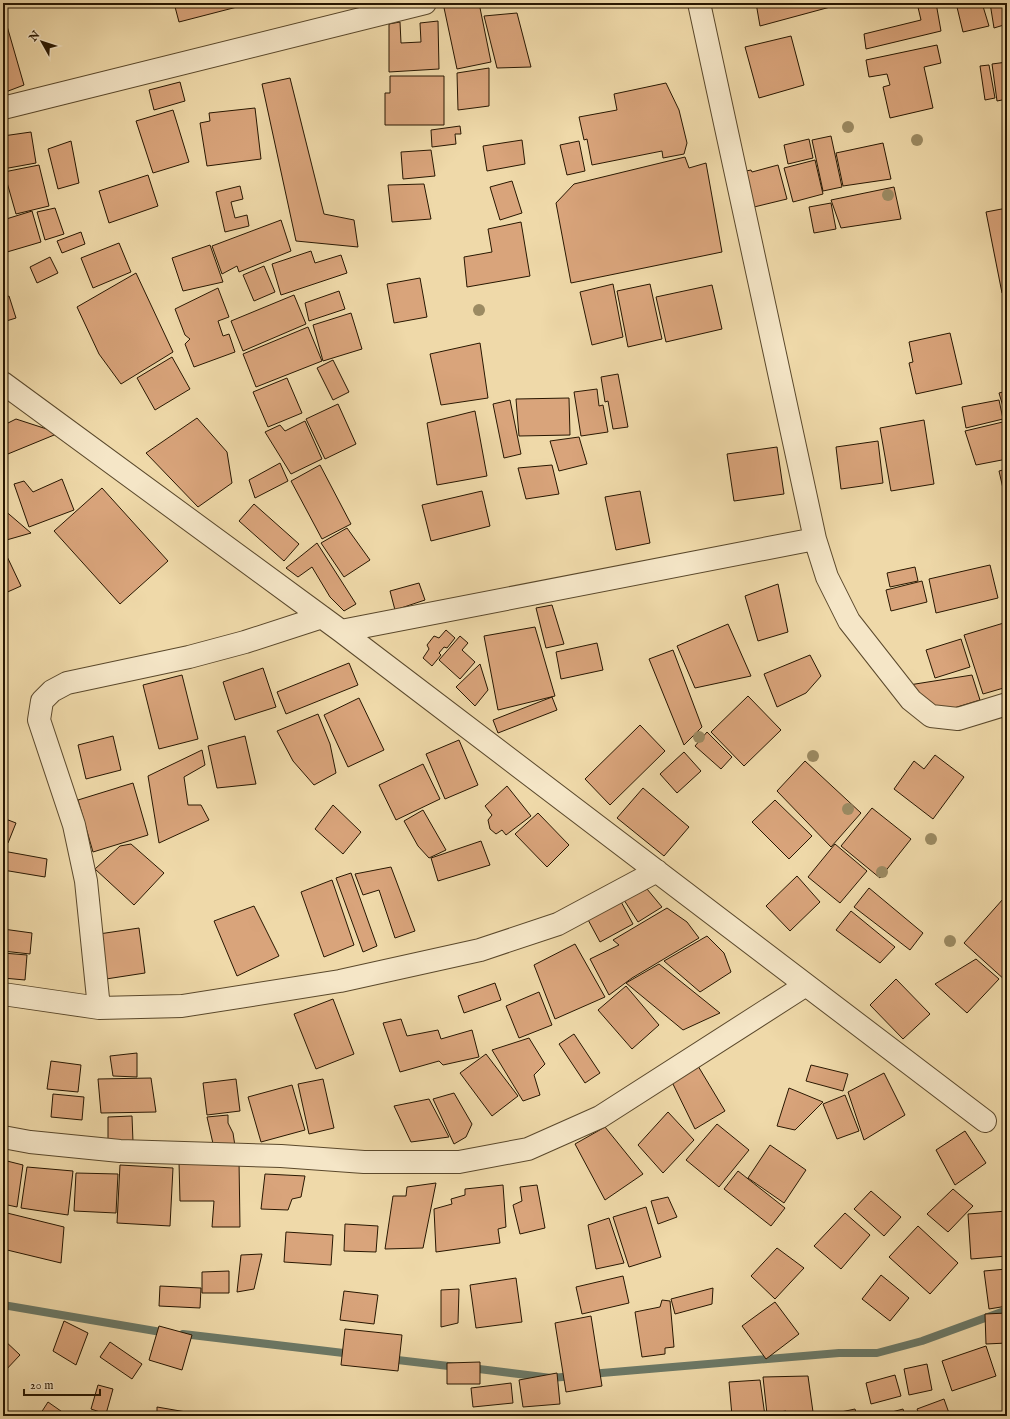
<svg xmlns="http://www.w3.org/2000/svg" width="1010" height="1419" font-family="'IM FELL English',serif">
<rect width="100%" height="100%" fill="#efd9a9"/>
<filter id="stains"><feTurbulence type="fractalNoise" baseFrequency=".005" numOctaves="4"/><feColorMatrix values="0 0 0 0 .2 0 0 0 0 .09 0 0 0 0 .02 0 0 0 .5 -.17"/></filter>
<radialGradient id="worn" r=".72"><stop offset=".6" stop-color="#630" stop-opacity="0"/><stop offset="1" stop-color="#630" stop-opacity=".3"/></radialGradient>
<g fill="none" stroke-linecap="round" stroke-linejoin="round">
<!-- stream -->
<path stroke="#6c7967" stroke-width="8" d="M3 1305 167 1333
M183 1334 352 1354
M389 1359 457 1367
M471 1368 551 1378 574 1376
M590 1374 839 1353H877L922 1341 1007 1310"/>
</g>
<!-- building -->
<path fill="#d9a47b" stroke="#281701" d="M174 3H236L237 7 179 22Z
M443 3H479L491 62 457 69Z
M756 3H845L760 26Z
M917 3H936L941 31 866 49 864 34 921 20Z
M956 3H982L989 26 963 32Z
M990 3H1007V24L994 28Z
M517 13 531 67 497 68 484 16Z
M438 21 439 69 389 72V24L400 22 401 43 421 42 420 23Z
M7 26 24 85 3 93V27Z
M791 36 804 85 759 98 745 47Z
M937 45 941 63 924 67 933 108 890 118 883 87 890 85 887 74 869 77 866 60Z
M1007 62V99L997 101 992 64Z
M989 65 995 98 985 100 980 66Z
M489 68V106L458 110 457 73Z
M390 76H444V125H385V93H390Z
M290 78 324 214 354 220 358 247 296 241 262 84Z
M180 82 185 101 154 110 149 90Z
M666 83 679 110 687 143 684 154 663 158 662 151 592 165 587 139 584 140 579 117 617 110 614 94Z
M255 108 261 159 207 166 200 123 210 121 209 113Z
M173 110 189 162 153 173 136 121Z
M460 126 461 134H455L456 144 432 147 431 130Z
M31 132 36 163 3 169V136Z
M831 136 842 187 823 191 812 140Z
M809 139 813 158 788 164 784 145Z
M522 140 525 164 487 171 483 146Z
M71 141 79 183 58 189 48 149Z
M579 141 585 171 567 175 560 145Z
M883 143 891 179 843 186 836 153Z
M431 150 435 176 403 179 401 152Z
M685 157 689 168 706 163 722 252 571 283 556 203 574 184Z
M815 160 823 194 793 202 784 168Z
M39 165 49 206 16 214 4 172Z
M778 165 787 199 750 208 741 172 751 170 752 172Z
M148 175 158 206 109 223 99 191Z
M512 181 522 213 500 220 490 187Z
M424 184 431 219 392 222 388 185Z
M240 186 243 199 231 202 235 218 247 215 249 226 225 232 216 192Z
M894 187 901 219 841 228 831 200Z
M831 203 836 229 814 233 809 207Z
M55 208 64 234 45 240 37 212Z
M1007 208V292L1002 293 986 212Z
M32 211 41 242 7 252 3 239V220Z
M281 220 291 251 239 272 237 266 222 274 212 246Z
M521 222 530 276 467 287 464 257 492 252 488 229Z
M81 232 85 244 62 253 57 241Z
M119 243 131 272 93 288 81 258Z
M210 245 223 282 183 291 172 258Z
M311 251 315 263 341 255 347 273 281 295 272 264Z
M50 257 58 273 37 283 30 267Z
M264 266 275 292 254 301 243 275Z
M136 273 173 352 121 384 99 354 77 307Z
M420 278 427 317 394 323 387 284Z
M613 284 623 337 592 345 580 292Z
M650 284 662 339 628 347 617 291Z
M712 285 722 329 666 342 656 297Z
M218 288 229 317 218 321 223 336 229 334 235 352 194 367 185 344 190 339 185 335 175 309Z
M339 291 345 309 309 321 305 303Z
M294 295 306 324 243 351 231 321Z
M9 296 16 318 3 322V298Z
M351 313 362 349 323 361 313 325Z
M308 327 322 361 256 387 243 354Z
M950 333 962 384 916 394 909 363 913 362 909 342Z
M480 343 488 398 441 405 430 354Z
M172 357 190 389 155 410 137 378Z
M333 360 349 392 333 400 317 368Z
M618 374 628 427 613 429 608 401 605 402 601 377Z
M287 378 302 413 268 427 253 392Z
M597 389 599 406 603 405 608 432 581 436 574 392Z
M1007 391V409L1004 410 999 393Z
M569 398 570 435 519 436 516 399Z
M510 400 521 454 504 458 493 404Z
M999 400 1003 419 966 428 962 407Z
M338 404 356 444 325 459 306 419Z
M475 411 487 476 437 485 427 423Z
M197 418 227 452 232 483 198 507 146 453Z
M16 419 59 433 3 456V421L6 424Z
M924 420 934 484 891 491 880 428Z
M305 421 322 459 291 474 265 432 280 425 285 431Z
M1007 421V459L976 465 965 431Z
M579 437 587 464 559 471 550 441Z
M878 441 883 483 841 489 836 447Z
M777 447 784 494 734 501 727 454Z
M280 463 288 481 255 498 249 480Z
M320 465 351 524 322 539 291 481Z
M552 465 559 494 526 499 518 468Z
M1007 469V506L999 471Z
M62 479 74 510 29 527 14 484 24 481 33 492Z
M102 488 168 561 120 604 54 531Z
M482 491 490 526 431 541 422 505Z
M640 491 650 543 616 550 605 497Z
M254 504 299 544 284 561 239 521Z
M3 509 31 533 3 541Z
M347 528 370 560 344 577 321 543Z
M317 543 356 604 344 611 330 597 312 567 298 577 286 568Z
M3 548 21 586 3 594Z
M990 565 998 598 936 613 929 579Z
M915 567 918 581 890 587 887 573Z
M922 581 927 602 891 611 886 590Z
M419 583 425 600 395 610 390 591Z
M778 584 788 632 758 641 745 596Z
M552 605 564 644 546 648 536 608Z
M1007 622V687L983 694 964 635Z
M728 624 751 676 695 688 677 646Z
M535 627 555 696 498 710 484 636Z
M446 630 455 638 447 648 444 647 439 653 441 655 432 666 423 658 429 649 427 645 434 636 439 638Z
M460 636 468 643 462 650 475 662 460 679 439 660Z
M961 639 970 667 935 678 926 650Z
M597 643 603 670 561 679 556 652Z
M673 650 702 727 684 745 649 659Z
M810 655 821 676 806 693 777 707 764 674Z
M349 663 358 685 286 714 277 692Z
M480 664 488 690 475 706 456 687Z
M263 668 276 707 235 720 223 682Z
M182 675 198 739 159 749 143 685Z
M972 675 980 700 944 711 912 697 909 685Z
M748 696 781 730 744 766 711 732Z
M552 697 557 710 498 733 493 720Z
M359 698 384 750 348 767 324 715Z
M318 714 330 744 336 773 314 785 293 761 277 731Z
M640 725 665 751 610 805 585 779Z
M707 732 732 757 721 769 695 746Z
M113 736 121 770 86 779 78 745Z
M245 736 256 784 217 788 208 746Z
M459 740 478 785 445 799 426 754Z
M202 750 205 765 184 777 188 805H201L209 820 159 843 148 776Z
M684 752 701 771 677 793 660 774Z
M935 755 964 777 933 819 894 789 914 761 924 769Z
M805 761 861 813 831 847 777 791Z
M423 764 440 799 396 820 379 785Z
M133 783 148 835 93 852 78 800Z
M507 786 531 816 506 835 502 830 496 834 490 829 488 820 492 815 485 806Z
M643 788 689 827 664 856 617 818Z
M775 800 812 836 789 859 752 822Z
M333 805 361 832 343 854 315 829Z
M872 808 911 839 880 878 841 846Z
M423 810 446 850 429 858 418 846 404 821Z
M538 813 569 845 547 867 515 834Z
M3 818 16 823 8 843 3 841Z
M481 841 490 865 438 881 431 858Z
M131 844 164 873 134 905 95 869 120 846Z
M835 844 867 871 840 903 808 877Z
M3 851 47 859 45 877 3 870Z
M391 867 415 931 395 938 379 890 363 895 355 874Z
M351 873 377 946 363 952 336 878Z
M797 876 820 902 790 931 766 906Z
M332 880 354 945 324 957 301 892Z
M869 888 923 933 910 950 854 907Z
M647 889 662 907 638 922 624 900Z
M619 898 633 924 600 942 586 916Z
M1003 899 1007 903 1006 981 964 943Z
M254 906 279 956 237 976 214 921Z
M667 908 687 922 699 938 632 978 609 995 590 959 619 945 613 940Z
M851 911 895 947 880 963 836 930Z
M139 928 145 973 106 979 99 934Z
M3 929 32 933 30 954 3 951Z
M707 936 724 953 731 972 700 992 664 961Z
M575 944 605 997 555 1019 534 965Z
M3 953 27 955 25 980 3 978Z
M976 959 999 979 967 1013 935 984Z
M659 964 720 1013 683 1030 626 983Z
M896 979 930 1014 903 1039 870 1005Z
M495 983 501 1000 464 1013 458 996Z
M626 986 659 1025 632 1049 598 1010Z
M539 992 552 1025 519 1038 506 1006Z
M333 999 354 1054 316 1069 294 1014Z
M401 1019 407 1036 438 1030 441 1039 472 1030 479 1057 443 1065 439 1061 400 1072 383 1023Z
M574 1034 600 1073 585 1083 559 1044Z
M529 1038 545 1064 534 1075 540 1095 523 1101 492 1050Z
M137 1053V1077L113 1076 110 1056Z
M486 1054 518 1096 492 1116 460 1073Z
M51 1061 81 1065 78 1092 47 1089Z
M811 1065 848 1074 843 1091 806 1081Z
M698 1066 725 1111 695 1129 671 1080Z
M884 1073 905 1115 864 1140 848 1092Z
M151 1078 156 1112 101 1113 98 1079Z
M236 1079 240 1111 207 1115 203 1083Z
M323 1079 334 1128 309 1134 298 1084Z
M292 1085 305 1130 261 1142 248 1097Z
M789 1088 823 1102 795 1130 777 1126Z
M454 1093 472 1124 466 1137 454 1144 433 1099Z
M53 1094 84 1097 82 1120 51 1117Z
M845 1095 859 1131 837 1139 823 1104Z
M429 1099 449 1137 411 1142 394 1106Z
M668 1112 694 1140 663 1173 638 1145Z
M228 1115V1123L233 1133 235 1146 214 1148 207 1117Z
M132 1116 133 1142 108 1143V1117Z
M717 1124 749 1150 719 1187 686 1160Z
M605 1127 643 1174 605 1200 575 1144Z
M965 1131 986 1163 955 1185 936 1150Z
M770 1145 806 1170 784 1203 748 1178Z
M3 1160 23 1165 17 1207 3 1204Z
M239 1161 240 1227H212L214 1201H180L179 1162Z
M120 1165 173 1168 170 1226 117 1223Z
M27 1167 73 1171 68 1215 21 1208Z
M738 1171 785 1208 771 1226 724 1189Z
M76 1173 118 1174 116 1213 74 1211Z
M265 1174 305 1176 301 1197 292 1199 288 1210 261 1209Z
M436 1183 423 1248 385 1249 393 1196H406L407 1187Z
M503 1185 506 1227 498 1229 500 1243 436 1252 434 1209 452 1204 451 1199 465 1195V1189Z
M537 1185 545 1228 520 1234 513 1205 522 1201 520 1187Z
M953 1189 973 1206 948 1232 927 1214Z
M871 1191 901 1217 884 1236 854 1209Z
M668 1197 677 1217 658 1224 651 1201Z
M646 1207 661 1257 629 1267 613 1217Z
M1007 1211V1256L971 1259 968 1214Z
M3 1212 64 1227 61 1263 3 1249Z
M845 1213 870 1235 841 1269 814 1246Z
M609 1218 624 1263 596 1269 588 1225Z
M345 1224 378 1226 376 1252 344 1251Z
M918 1226 958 1263 930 1294 889 1257Z
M286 1232 333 1235 331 1265 284 1262Z
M777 1248 804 1268 775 1299 751 1276Z
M262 1254 254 1289 237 1292 241 1255Z
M1007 1269V1306L989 1309 984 1271Z
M229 1271V1293H202V1272Z
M881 1275 909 1298 890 1321 862 1299Z
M623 1276 629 1303 582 1314 576 1287Z
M516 1278 522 1322 476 1328 470 1285Z
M160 1286 201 1288 200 1308 159 1306Z
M713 1288 712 1304 675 1314 671 1299Z
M459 1289 458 1323 441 1327V1290Z
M344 1291 378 1295 374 1324 340 1320Z
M662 1300 670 1301 674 1347 665 1348V1354L642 1357 635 1312 660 1307Z
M775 1302 799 1334 766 1359 742 1326Z
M1007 1313V1343L986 1344 985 1314Z
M591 1316 602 1386 566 1392 555 1323Z
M64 1321 88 1333 76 1365 53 1351Z
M159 1326 192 1335 182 1370 149 1360Z
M345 1329 402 1335 398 1371 341 1365Z
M3 1339 20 1355 3 1373Z
M110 1342 142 1364 132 1379 100 1357Z
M986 1346 996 1376 952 1391 942 1361Z
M480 1362V1384H447V1363Z
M927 1364 932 1390 909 1395 904 1369Z
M557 1373 560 1404 523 1407 519 1380Z
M895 1375 901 1396 871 1404 866 1383Z
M808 1376 813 1412 789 1416 786 1411 767 1414 763 1377Z
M760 1380 765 1416H732L729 1382Z
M511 1383 513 1403 473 1407 471 1388Z
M98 1385 113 1389 106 1414 91 1409Z
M944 1399 950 1416H920L917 1409Z
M48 1402 68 1416H39Z
M157 1407 192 1413V1416H157Z
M855 1409 857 1416H822Z
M903 1409 905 1416H877Z"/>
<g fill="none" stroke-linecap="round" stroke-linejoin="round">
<!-- minor casing -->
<g stroke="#5a482b" stroke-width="24">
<path id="minor" d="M699 3 815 539 827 577 849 621 911 700 931 716 958 719 1007 704
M3 108 425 3
M3 383 341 631 985 1121
M341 631 815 539
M3 994 99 1008 182 1006 340 981 480 950 558 924 657 871
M99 1008 86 881 74 825 39 720 42 701 52 691 67 683 189 657 245 642 322 617
M3 1137 30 1142 120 1151 281 1156 364 1162H459L528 1149 600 1117 806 985"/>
</g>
<!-- minor -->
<use href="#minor" stroke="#f5e6c7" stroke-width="22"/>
</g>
<!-- trees -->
<g fill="#9b8a62">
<circle cx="848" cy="127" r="6"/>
<circle cx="917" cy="140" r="6"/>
<circle cx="888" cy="195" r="6"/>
<circle cx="479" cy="310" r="6"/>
<circle cx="699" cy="737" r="6"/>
<circle cx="813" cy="756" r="6"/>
<circle cx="848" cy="809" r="6"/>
<circle cx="931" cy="839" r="6"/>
<circle cx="882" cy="872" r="6"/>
<circle cx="950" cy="941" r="6"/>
</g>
<!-- margin -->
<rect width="1010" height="1419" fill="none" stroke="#efd9a9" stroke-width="16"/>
<rect x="4" y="4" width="1002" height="1411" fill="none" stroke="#281701" stroke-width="2"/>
<rect x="8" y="8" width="994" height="1403" fill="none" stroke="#281701"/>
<!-- north arrow -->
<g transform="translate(42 42) rotate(309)" stroke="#f5e6c7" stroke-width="3" paint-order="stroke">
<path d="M0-3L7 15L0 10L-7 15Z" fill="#281701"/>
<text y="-6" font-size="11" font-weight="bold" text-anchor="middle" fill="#281701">N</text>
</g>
<!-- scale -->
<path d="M24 1389v6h76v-6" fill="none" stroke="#281701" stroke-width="2"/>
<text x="30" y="1389" font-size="12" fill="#281701" stroke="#f5e6c7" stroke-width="3" paint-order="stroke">20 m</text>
<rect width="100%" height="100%" filter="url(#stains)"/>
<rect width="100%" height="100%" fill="url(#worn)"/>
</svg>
